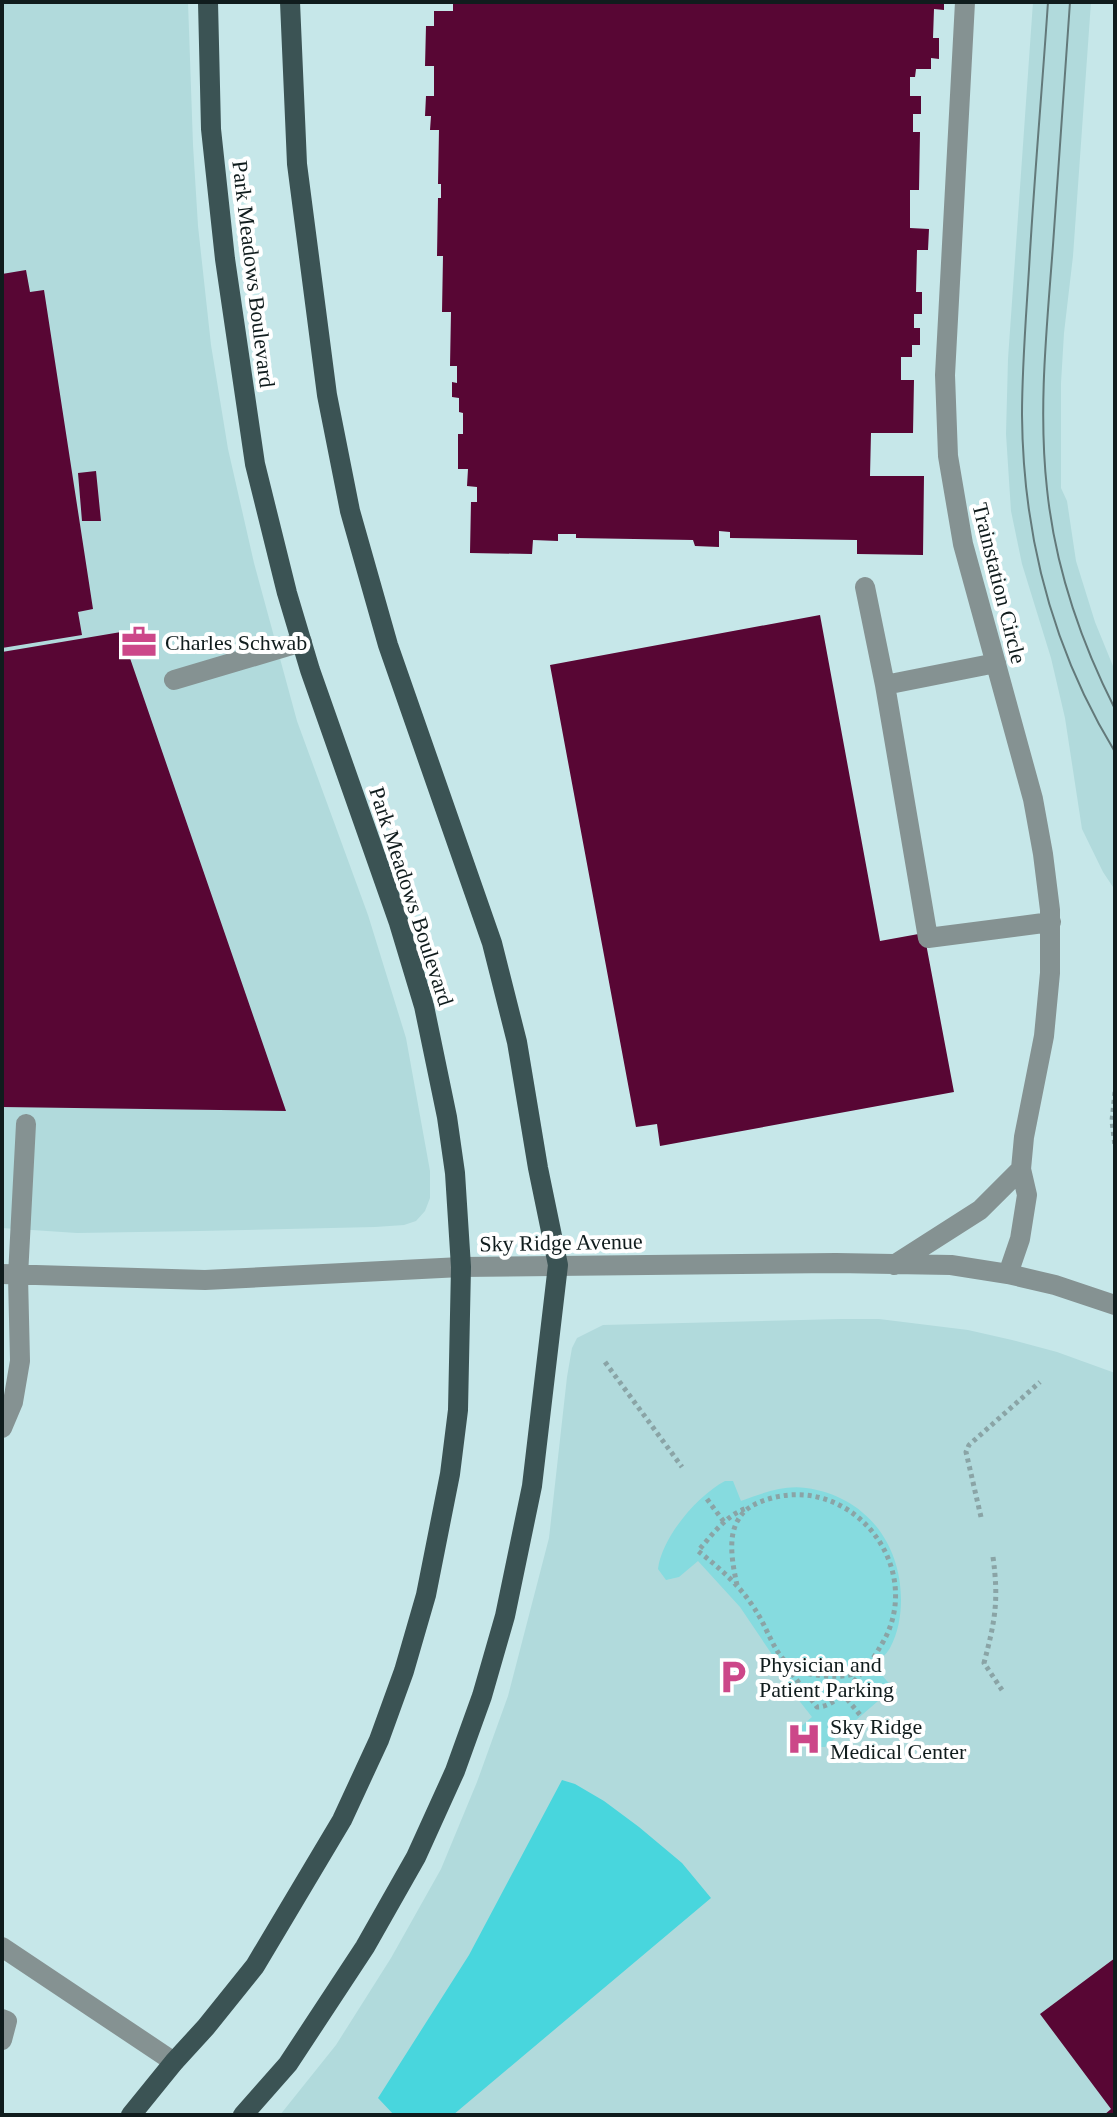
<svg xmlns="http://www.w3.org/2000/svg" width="1117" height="2117" font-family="'Times New Roman',serif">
<rect width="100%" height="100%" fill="#c6e7e9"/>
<!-- built -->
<path fill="#b1dadc" d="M2 2H188L193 145 198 226 211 345 228 449 254 563 297 721 368 915 406 1038 430 1171V1198L425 1211 416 1221 404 1225 375 1227 200 1231 77 1233 2 1228Z
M1033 2H1091L1073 256 1064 333 1061 383V488L1067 501 1076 561 1095 622 1115 671V890L1103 872 1082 829 1065 718 1051 658 1022 564 1011 511 1006 434 1008 359Z
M841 1319H879L968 1330 1012 1340 1057 1352 1115 1373V2115H280L336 2045 391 1958 441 1869 477 1782 508 1696 549 1538 567 1377 572 1348 577 1338 603 1325Z"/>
<!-- green -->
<path fill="#86dbdf" d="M725 1481H733L741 1501C763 1493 783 1485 806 1488 865 1496 901 1543 901 1600 901 1616 898 1633 890 1648 886 1655 879 1660 874 1666L893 1688 825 1747H814L802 1741 798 1729 812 1717 790 1689 771 1653 740 1607 698 1561 679 1577 666 1580 658 1569C662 1537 697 1496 725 1481Z"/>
<!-- water -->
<path fill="#48d6dd" d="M562 1780 575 1784 604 1801 639 1827 682 1863 711 1898 453 2115H394L378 2098 469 1955Z"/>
<!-- building -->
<path fill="#580634" d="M453 2H944V10L934 9 933 38H939V59L931 58V69H916L915 77H910V96H921V114H913V132H920L919 190H910V228L929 229 928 250H917L916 292H922V314H914V328H920V345H912V357H901V380H914L913 433H871L870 476H924L923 555 857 554V540L730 538V532L719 531V547L695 546 693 540 576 538V534H558V541L533 540 532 554 470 553 471 502H477V487L467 486 468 469H458V434H463V413L459 412V398L452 397V382L457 383V366H450L451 312H442L443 256H437L438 198H441V184H438L439 130H430L431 116H425L426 96H434V66H425L426 26H434V11H453Z
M26 270 30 292 44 290 93 609 78 612 82 635 2 648V274Z
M96 471 101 521H82L78 473Z
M820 615 880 941 924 933 954 1092 660 1146 657 1124 636 1127 550 665Z
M121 632 286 1111 2 1107V652Z
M1115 1958V2115H1104L1111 2109 1040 2014Z"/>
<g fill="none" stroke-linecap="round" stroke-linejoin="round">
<!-- path -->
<path stroke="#8aa4a6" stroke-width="5" stroke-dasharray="4 4" stroke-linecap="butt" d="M1115 1092 1112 1121 1115 1146
M605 1362 682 1467
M707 1499 724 1522
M981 1517 966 1452 969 1445 1040 1382
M993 1557C999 1601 995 1621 984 1663L1002 1690
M737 1585C733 1566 727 1538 738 1520 745 1507 758 1502 772 1498 855 1476 925 1569 883 1642 867 1670 860 1678 826 1676 771 1673 777 1638 750 1602 736 1582 717 1566 698 1551 712 1535 726 1515 747 1508
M787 1667 817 1707C835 1707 848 1687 860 1675
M842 1693 861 1716"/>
<!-- minor -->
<path stroke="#859292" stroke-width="20" d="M965 2 945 375 948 456 963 544 1033 799 1043 854 1050 910V973L1044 1036 1024 1137 1021 1169 1027 1195 1020 1239 1008 1274
M865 587 885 685
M996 663 885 685 928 938 1051 922
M174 680 302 642
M894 1265 980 1210 1021 1169
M2 1274 205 1280 461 1267 836 1263 951 1265 1008 1274 1055 1285 1115 1305
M2 1428 13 1402 20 1361 18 1276 26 1124
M2 1947 174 2062
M2 2019 7 2021 2 2040"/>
<!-- major -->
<path stroke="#3b5354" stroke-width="20" d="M131 2115 174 2062 206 2027 255 1966 342 1820 379 1740 404 1671 426 1595 450 1474 458 1410 461 1267 455 1173 447 1117 424 1006 399 923 310 670 287 593 255 464 225 259 211 129 208 2
M243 2115 288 2064 365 1947 416 1857 455 1771 482 1696 505 1616 532 1486 558 1265 538 1168 517 1042 492 943 388 645 350 511 327 395 297 164 290 2"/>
<!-- tram -->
<path stroke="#63797a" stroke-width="2" d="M1048 2C1042 91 1034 180 1029 269 1026 318 1022 367 1022 415 1023 535 1053 650 1115 752
M1070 2C1064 83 1058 164 1053 245 1047 326 1038 408 1047 489 1055 566 1080 640 1115 709"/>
</g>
<!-- icons -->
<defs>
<g id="office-bare" transform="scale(2.76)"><path d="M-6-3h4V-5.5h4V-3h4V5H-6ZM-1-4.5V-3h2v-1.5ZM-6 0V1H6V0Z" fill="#cc4789" stroke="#fff" stroke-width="2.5" paint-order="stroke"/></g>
<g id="parking-bare" transform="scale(2.76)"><path d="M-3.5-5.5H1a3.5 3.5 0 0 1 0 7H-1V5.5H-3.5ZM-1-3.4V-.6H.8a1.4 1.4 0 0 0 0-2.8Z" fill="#cc4789" stroke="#fff" stroke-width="2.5" paint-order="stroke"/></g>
<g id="hospital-bare" transform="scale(2.76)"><path d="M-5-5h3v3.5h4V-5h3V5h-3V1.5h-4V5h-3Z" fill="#cc4789" stroke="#fff" stroke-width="2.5" paint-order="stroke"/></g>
</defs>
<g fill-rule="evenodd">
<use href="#office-bare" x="139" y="642"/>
<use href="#parking-bare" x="733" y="1677"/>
<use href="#hospital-bare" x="804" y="1739"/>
</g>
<g text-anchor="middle" stroke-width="8" stroke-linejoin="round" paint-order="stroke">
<!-- street labels -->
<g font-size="22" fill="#101c1d" stroke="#fff">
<text transform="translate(254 274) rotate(83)" y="8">Park Meadows Boulevard</text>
<text transform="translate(1000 583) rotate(76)" y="8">Trainstation Circle</text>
<text transform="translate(412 896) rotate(72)" y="8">Park Meadows Boulevard</text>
<text transform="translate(561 1242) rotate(-1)" y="8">Sky Ridge Avenue</text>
</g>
<!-- poi labels -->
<g font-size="22" fill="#101c1d" stroke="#fff" text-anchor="start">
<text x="165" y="650">Charles Schwab</text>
<text x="759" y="1672">Physician and<tspan x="759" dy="25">Patient Parking</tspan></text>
<text x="830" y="1734">Sky Ridge<tspan x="830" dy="25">Medical Center</tspan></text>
</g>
</g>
<!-- border -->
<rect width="1117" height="2117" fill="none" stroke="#101c1d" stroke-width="8"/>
</svg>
